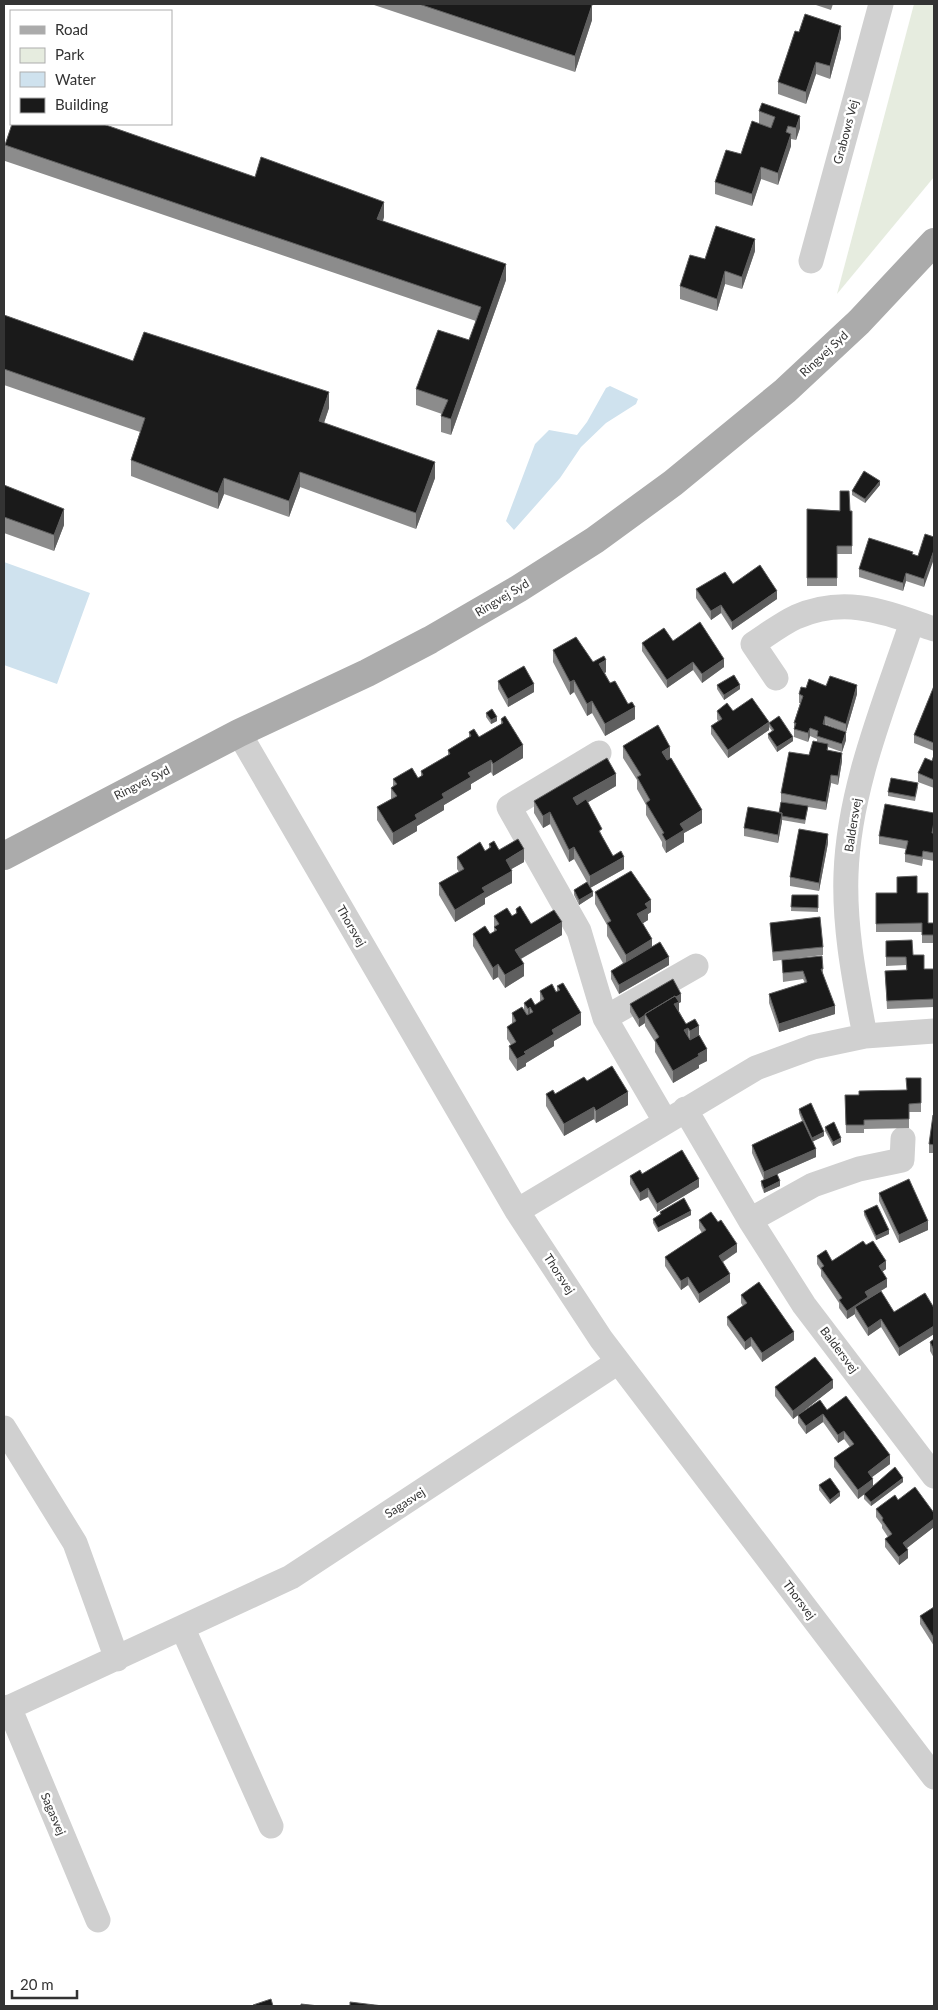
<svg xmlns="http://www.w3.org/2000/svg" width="938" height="2010" font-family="Lato,sans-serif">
<rect width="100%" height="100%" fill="#fff"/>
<!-- green -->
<path fill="#e6ecdf" d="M914 4H934V177L837 294Z"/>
<!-- water -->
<path fill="#cfe2ee" d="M610 386 638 399 636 404 606 423 581 447 560 478 514 530 506 521 535 444 549 430 577 435 587 422 606 388Z
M4 562 90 593 57 684 4 665Z"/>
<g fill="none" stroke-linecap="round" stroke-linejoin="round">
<!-- minor -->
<path stroke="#d0d0d0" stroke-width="25" d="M811 261 881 4
M776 678 753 644C767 635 781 624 796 617 847 595 886 613 934 629
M239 733 517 1211 601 1339 934 1777
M599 753 509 807 579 931 605 1018 665 1121
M605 1018 696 966
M865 1036C855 982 844 929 846 874 849 787 885 703 912 622
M685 1109 750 1220 804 1305 934 1476
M517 1211 756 1068 813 1047 865 1036 934 1031
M750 1220 813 1185 859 1169 902 1160 903 1139
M4 1428 75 1543 117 1659
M183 1629 271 1826
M9 1707 98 1920
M4 1710 291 1577 618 1362"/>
<!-- major -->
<path stroke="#ababab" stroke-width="28" d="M4 856 239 733 367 673 430 640 518 589 595 540 673 483 785 391 859 322 934 242"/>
</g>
<!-- wall -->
<path fill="#8c8c8c" d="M371 4H590L592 20 575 72Z
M813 4H833L831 10Z
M799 32 841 38 830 79 816 74 806 104 778 94V82Z
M762 103 800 128 796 140 791 139V146L778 185 761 179 752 206 715 194V182L741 154 759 123V111Z
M5 145 255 177 384 217 383 221 506 280 451 435 441 432V416L442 414 416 405V389L469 340 476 321 5 161Z
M755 251 742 289 725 284 717 311 680 299V286L705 259Z
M4 315 133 361 329 408 324 423 435 478 416 529 300 487 289 517 224 494 218 509 131 476V460L140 432 4 385Z
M4 485 64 525 54 551 4 533Z
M880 485 865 503 852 495V491Z
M807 509 852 511V554H837V586H807Z
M934 537 924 587 906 581 903 591 859 577V569L913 554 918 556Z
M696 589 777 599 732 630 721 613 711 620 696 598Z
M673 641 724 667 702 683 693 670 667 688 642 651V643Z
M553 650 593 662 606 672 605 673 610 683 635 719 605 736 592 713 587 716 574 692 570 695 553 662Z
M498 681 534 692 508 707 498 689Z
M717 685 740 689 724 700 717 689Z
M826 686 857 694 846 732 825 724V725L846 740 842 752 828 747V750L842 761 838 785 831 783 826 810 808 807 805 824 782 820 778 843 744 836V828L779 813 781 802V793L809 755 817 742V739L810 736 808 742 794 737V723L800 703H799V694L806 688Z
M934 686V751L914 743V735Z
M717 711H733L769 730 728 758 711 734V726L718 721 717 719Z
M486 713 497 721 491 724 486 717Z
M501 719 523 758 493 776 491 772 471 784V789L444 805V810L417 826V831L393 845 377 820V807L391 799V788L393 786V779L418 778 421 776V771L448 755V750L469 737V732L479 737 501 724Z
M769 723 793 741 777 752 768 738V734L772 731 769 727Z
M623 746 670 758 702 823 684 833V842L666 853 662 846V842L646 815V805L637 789V780L623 758Z
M934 755V788L918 782V773L932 761Z
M616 786 588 802 602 836 613 856 624 869 590 888 593 896 579 905 574 895V890L587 882 574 859 569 862 550 824 543 828 534 813V801Z
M918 787 915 801 888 796V792Z
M934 813V861L923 859 922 866 905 862V854L906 849 879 844V836Z
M828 843 819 891 790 886V877Z
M489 844 524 862 511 869 512 883 485 898V904L455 922 439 895V883L459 872 457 869V857L485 851 489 849Z
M595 892 651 912 648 914V920L643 923 652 946 669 965 619 994 611 979V971L623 963 607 936V925L595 904Z
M876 893H917L928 923H934V943H922V932H876Z
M792 895H818V912L791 911Z
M516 909 531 924 562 935 521 959 524 976 505 988 498 977 493 980 473 946V934H490L494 932V916H512L516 914Z
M770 923 823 947V955L773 961 770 931Z
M886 941 913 955 924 969H934V1007L887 1009 885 971 906 970V965L886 966Z
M782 960 823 969V974L835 1014 779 1032 769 1003V994L805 983 803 979 783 982Z
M557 986 581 1025 554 1041V1046L526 1063V1066L517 1071 509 1059V1046L511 1045 507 1039V1027L512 1024V1013L524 1010V1003L535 1005 540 1002V991L556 992 557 991Z
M681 1002 679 1003V1011L686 1024 699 1035 707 1061 699 1065V1068L673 1083 655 1052V1042L645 1026V1023L639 1027 630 1012V1004Z
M921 1078V1112H909V1128L864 1129V1133H846L845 1095H859L906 1090Z
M587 1081 628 1105 596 1123 594 1119 564 1136 546 1106V1094H555Z
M799 1109 824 1136 813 1141 816 1157 777 1174 780 1186 764 1193 761 1185V1181L764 1180 752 1153V1145L802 1121 799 1113Z
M934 1115V1153H929V1144Z
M825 1127 841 1142 833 1146 825 1131Z
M642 1174 699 1187 657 1212 648 1197 640 1201 630 1184V1176Z
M879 1193 928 1230 899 1243 879 1201Z
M864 1211 889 1234 876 1240 864 1215Z
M660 1212 691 1215 658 1232 653 1223V1219L660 1214Z
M699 1220 737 1252 723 1262 730 1282 699 1303 688 1285 681 1290 665 1266V1257L702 1233 699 1228Z
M866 1245 886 1269 882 1272 887 1287 868 1299 894 1312 934 1308V1334L899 1356 881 1327 868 1336 855 1316V1314L847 1319 839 1308V1303L821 1276V1270L817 1264V1256L832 1261Z
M741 1295 794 1340 762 1362 751 1346 745 1350 727 1325V1317L743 1306 741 1303Z
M934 1339V1358L930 1351V1342Z
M775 1387 833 1388 793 1419 775 1396Z
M827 1410 890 1464 872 1477 873 1486 903 1482 871 1506 864 1499V1494L869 1491 858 1499 834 1467V1458L850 1447 844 1439 838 1443 823 1422 806 1434 798 1423V1415Z
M819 1485 840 1496 830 1504 819 1490Z
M898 1500 934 1513V1527L907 1548 908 1558 899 1565 885 1547V1539L888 1537 882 1528V1525L876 1517V1509Z
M934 1607V1646L920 1624V1616Z"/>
<!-- shaded-wall -->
<path fill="#5f5f5f" d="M592 5V20L575 72V56Z
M841 26V38L830 79V66Z
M816 62V74L806 104V92Z
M800 116V128L796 140V128Z
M791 134V146L778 185V173Z
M761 167V179L752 206V194Z
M384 202V217L377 235V219Z
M755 239V251L742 289V277Z
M506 264V280L451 435V419Z
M725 271V284L717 311V299Z
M329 392V408L319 437V421Z
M435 462V478L416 529V513Z
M300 472V487L289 517V501Z
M224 478V494L218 509V493Z
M880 481V485L865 503V499Z
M64 509V525L54 551V535Z
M934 550V559L924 587V579Z
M906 573V581L903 591V583Z
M777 591V599L732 630V622Z
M721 605V613L711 620V611Z
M724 659V667L702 683V674Z
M606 660V672L599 676V664Z
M693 662V670L667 688V680Z
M574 680V692L570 695V682Z
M534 684V692L508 707V699Z
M740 685V689L724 700V695Z
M857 685V694L846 732V724Z
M592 701V713L587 716V704Z
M635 707V719L605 736V724Z
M825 716V724L823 733V724Z
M497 717V721L491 724V720Z
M769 722V730L728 758V750Z
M810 728V736L808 742V733Z
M846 732V740L842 752V744Z
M793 737V741L777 752V747Z
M523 745V758L493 776V764Z
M670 747V759L662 764V752Z
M842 753V761L838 785V776Z
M491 760V772L471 784V789L444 805V810L417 826V831L393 845V833L415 815 468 773Z
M616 774V786L573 811V798Z
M831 775V783L826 810V802Z
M702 810V823L684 833V842L666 853V841L680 824Z
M550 812V824L543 828V816Z
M782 813V822L778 843V835Z
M828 834V843L819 891V883Z
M574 847V859L569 862V850Z
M524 849V862L506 872V860Z
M624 857V869L590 888V876Z
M512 871V883L485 898V904L455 922V910L482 888Z
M593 892V896L579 905V900Z
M651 900V912L648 914V920L637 927V914L645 904Z
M562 922V935L515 962V950Z
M652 939V952L626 967V955Z
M669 957V965L619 994V985Z
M498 964V977L493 980V968Z
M524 964V976L505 988V975Z
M681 994V1002L679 1003V1014L646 1015Z
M835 1006V1014L779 1032V1024Z
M530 1007V1019L528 1021V1009Z
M581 1013V1025L554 1041V1046L526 1063V1066L517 1071V1059L524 1052 552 1030Z
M645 1015V1023L639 1027V1019Z
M699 1026V1038L690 1043V1031Z
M688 1028V1040L684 1030Z
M707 1049V1061L699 1065V1068L673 1083V1071L698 1054Z
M628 1092V1105L596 1123V1111Z
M594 1107V1119L564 1136V1124Z
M824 1132V1136L812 1142V1138Z
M841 1138V1142L833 1146V1142Z
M816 1149V1157L764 1180V1172Z
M699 1179V1187L657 1212V1204Z
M780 1181V1186L764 1193V1189Z
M648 1188V1197L640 1201V1193Z
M691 1211V1215L658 1232V1228Z
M928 1221V1230L899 1243V1235Z
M889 1230V1234L876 1240V1236Z
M737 1244V1252L719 1264V1256Z
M886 1261V1269L879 1274V1266Z
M730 1274V1282L699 1303V1294Z
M688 1277V1285L681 1290V1281Z
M887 1279V1287L855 1307V1314L847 1319V1311L865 1292Z
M881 1319V1327L868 1336V1328Z
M934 1326V1334L899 1356V1348Z
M794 1332V1340L762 1362V1353Z
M751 1337V1346L745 1350V1342Z
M833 1380V1388L793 1419V1411Z
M823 1414V1422L806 1434V1426Z
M844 1431V1439L838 1443V1435Z
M890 1455V1464L868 1480V1472Z
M903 1478V1482L871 1506V1502Z
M873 1479V1487L858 1499V1490Z
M840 1492V1496L830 1504V1500Z
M934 1519V1527L903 1551V1543Z
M908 1550V1558L899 1565V1557Z"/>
<!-- building -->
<path fill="#1a1a1a" stroke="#5f5f5f" d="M419 4H590L592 5 575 56Z
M805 14 841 26 830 66 816 62 806 92 778 82 795 31 799 32Z
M762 103 800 116 796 128 788 126 786 132 791 134 778 173 761 167 752 194 715 182 726 150 741 154 752 121 771 128 775 117 759 111Z
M12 124H103L255 177 261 157 384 202 377 219 506 264 451 419 441 416 448 400 416 389 438 330 469 340 481 307 5 145Z
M716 226 755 239 742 277 725 271 717 299 680 286 690 255 705 259Z
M4 315 133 361 144 332 329 392 319 421 435 462 416 513 300 472 289 501 224 478 218 493 131 460 145 418 4 369Z
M864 471 880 481 865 499 852 491Z
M4 485 64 509 54 535 4 517Z
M840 491H849L850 511H852V546H837V578H807V509L840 511Z
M925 534 934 537V550L924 579 906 573 903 583 859 569 869 538 913 552 912 554 918 556Z
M760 565 777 591 732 622 721 605 711 611 696 589 725 572 733 584Z
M700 622 724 659 702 674 693 662 667 680 642 643 664 628 673 641Z
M576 637 593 662 604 656 606 660 599 664 610 683 615 681 628 704 632 702 635 707 605 724 592 701 587 704 574 680 570 682 553 650Z
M524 666 534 684 508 699 498 681Z
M734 675 740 685 724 695 717 685Z
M830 676 857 685 846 724 825 716 823 724 846 732 842 744 817 736 818 731 810 728 808 733 794 729 796 723H794L803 696 799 694 801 687 806 688 809 679 826 686Z
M934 686V743L914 735Z
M752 698 769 722 728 750 711 726 722 719 717 711 727 703 733 711Z
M492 709 497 717 491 720 486 713Z
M505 716 523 745 493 764 491 760 468 773 471 777 442 794 444 798 415 815 417 819 393 833 377 807 397 796 391 788 397 784 393 779 412 768 418 778 423 775 421 771 450 754 448 750 471 736 469 732 474 729 479 737 503 723 501 719Z
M779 716 793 737 777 747 768 734 774 730 769 723Z
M658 725 670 747 662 752 667 760 671 758 702 810 680 824 684 830 666 841 662 834 664 833 646 803 650 800 637 777 641 775 623 746Z
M813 741 828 744 827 750 842 753 838 776 831 775 826 802 781 793 789 752 809 755Z
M934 755V780L918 773 925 758 932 761Z
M607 758 616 774 573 798 577 805 586 799 602 829 599 831 613 856 621 851 624 857 590 876 574 847 569 850 550 812 543 816 534 801Z
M891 778 918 783 915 797 888 792Z
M781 802 808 806 805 820 782 816V813H779Z
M885 804 934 813V822L932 833H934V853L923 851 922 857 905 854 908 841 879 836Z
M748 807 782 813 778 835 744 828Z
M799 829 828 834 819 883 790 877Z
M518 839 524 849 506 860 512 871 482 888 485 892 455 910 439 883 464 869 457 857 480 842 485 851 491 847 489 844 494 841 499 850Z
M631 871 651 900 645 904 648 908 637 914 652 939 626 955 607 923 611 921 595 892Z
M917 876V893H928V923H934V935H922V923L876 924V893H897V877Z
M587 882 593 892 579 900 574 890Z
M792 895H818V908L791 907Z
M520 906 531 924 554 910 562 922 515 950 524 964 505 975 498 964 493 968 473 934 485 926 490 934 497 930 494 927 499 924 494 916 507 908 512 916 517 913 516 909Z
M820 917 823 947 773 952 770 923Z
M912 940 913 955H924V969H934V999L887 1001 885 971 907 970 906 957H886V941Z
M660 942 669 957 619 985 611 971Z
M822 956 823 969H821L835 1006 779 1024 769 994 807 982 803 971 783 973 782 960Z
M673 979 681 994 676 997 675 996 645 1014V1015L639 1019 630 1004Z
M563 983 581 1013 552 1030 554 1034 524 1052 526 1054 517 1059 509 1046 516 1042 507 1027 516 1021 512 1013 522 1007 527 1015 533 1012 530 1007 528 1009 524 1003 531 998 535 1005 544 999 540 991 552 984 556 992 560 990 557 986Z
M675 996 679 1002 674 1004 686 1024 695 1019 699 1026 690 1031 688 1028 684 1030 690 1040 699 1035 707 1049 698 1054 699 1056 673 1071 655 1040 659 1037 645 1014Z
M612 1066 628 1092 596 1111 594 1107 564 1124 546 1094 553 1090 555 1094 584 1077 587 1081Z
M906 1078H921V1103L909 1104V1119L864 1120V1125H846L845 1095H859V1091L907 1090Z
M811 1103 824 1132 812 1138 799 1109Z
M933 1115H934V1145L929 1144Z
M803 1121 816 1149 764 1172 752 1145Z
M834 1122 841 1138 833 1142 825 1127Z
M682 1150 699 1179 657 1204 648 1188 640 1193 630 1176 640 1170 642 1174Z
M777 1174 780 1181 764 1189 761 1181Z
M909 1179 928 1221 899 1235 879 1193Z
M684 1198 691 1211 658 1228 653 1219 661 1214 660 1212Z
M877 1205 889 1230 876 1236 864 1211Z
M711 1212 718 1222 721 1220 737 1244 719 1256 730 1274 699 1294 688 1277 681 1281 665 1257 706 1230 699 1220Z
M863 1241 866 1245 873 1241 886 1261 879 1266 887 1279 865 1292 868 1297 847 1311 839 1300 842 1298 821 1268 824 1266 817 1256 826 1250 832 1261Z
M759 1282 794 1332 762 1353 751 1337 745 1342 727 1317 747 1303 741 1295Z
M881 1291 894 1312 925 1293 934 1308V1326L899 1348 881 1319 868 1328 855 1307Z
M934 1339V1350L930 1342Z
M815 1357 833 1380 793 1411 775 1387Z
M846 1396 890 1455 868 1472 873 1479 858 1490 834 1458 854 1444 844 1431 838 1435 823 1414 806 1426 798 1415 820 1400 827 1410Z
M895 1467 903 1478 871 1502 864 1494Z
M830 1478 840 1492 830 1500 819 1485Z
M915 1487 934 1513V1519L903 1543 908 1550 899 1557 885 1539 892 1534 882 1520 883 1518 876 1509 895 1495 898 1500Z
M934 1607V1638L920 1616Z
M271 1999 273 2006H254L253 2005Z
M350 2002 383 2006H350Z
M301 2004 319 2006H301Z"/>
<g text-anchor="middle" stroke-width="5" stroke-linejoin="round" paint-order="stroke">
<!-- street labels -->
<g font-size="12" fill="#333" stroke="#fff">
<text transform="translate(846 132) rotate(-75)" y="4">Grabows Vej</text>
<text transform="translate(824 354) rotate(-43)" y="4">Ringvej Syd</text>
<text transform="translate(502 598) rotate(-31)" y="4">Ringvej Syd</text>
<text transform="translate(142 783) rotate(-27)" y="4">Ringvej Syd</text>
<text transform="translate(853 825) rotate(-81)" y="4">Baldersvej</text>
<text transform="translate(351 926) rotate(60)" y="4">Thorsvej</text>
<text transform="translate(559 1274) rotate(57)" y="4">Thorsvej</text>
<text transform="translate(839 1350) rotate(53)" y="4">Baldersvej</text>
<text transform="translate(405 1503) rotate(-33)" y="4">Sagasvej</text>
<text transform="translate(799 1600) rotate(53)" y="4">Thorsvej</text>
<text transform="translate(53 1814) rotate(67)" y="4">Sagasvej</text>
</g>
</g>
<!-- border -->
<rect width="938" height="2010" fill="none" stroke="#333333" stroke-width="10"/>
<!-- legend -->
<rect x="10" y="10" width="162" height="115" fill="#ffffff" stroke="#adadad"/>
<rect x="20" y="26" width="25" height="8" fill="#ababab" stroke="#adadad"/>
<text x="55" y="35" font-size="15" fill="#333333">Road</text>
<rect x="20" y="48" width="25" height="15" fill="#e6ecdf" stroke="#adadad"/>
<text x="55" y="60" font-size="15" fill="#333333">Park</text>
<rect x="20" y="72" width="25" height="15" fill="#cfe2ee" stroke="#adadad"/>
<text x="55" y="85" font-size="15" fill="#333333">Water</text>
<rect x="20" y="98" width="25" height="15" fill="#1a1a1a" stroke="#adadad"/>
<text x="55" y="110" font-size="15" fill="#333333">Building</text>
<!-- scale -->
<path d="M12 1990v8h65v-8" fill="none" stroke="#333333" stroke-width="2.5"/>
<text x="20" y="1990" font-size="15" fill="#333333" stroke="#ffffff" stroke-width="4" paint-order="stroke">20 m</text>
</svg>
